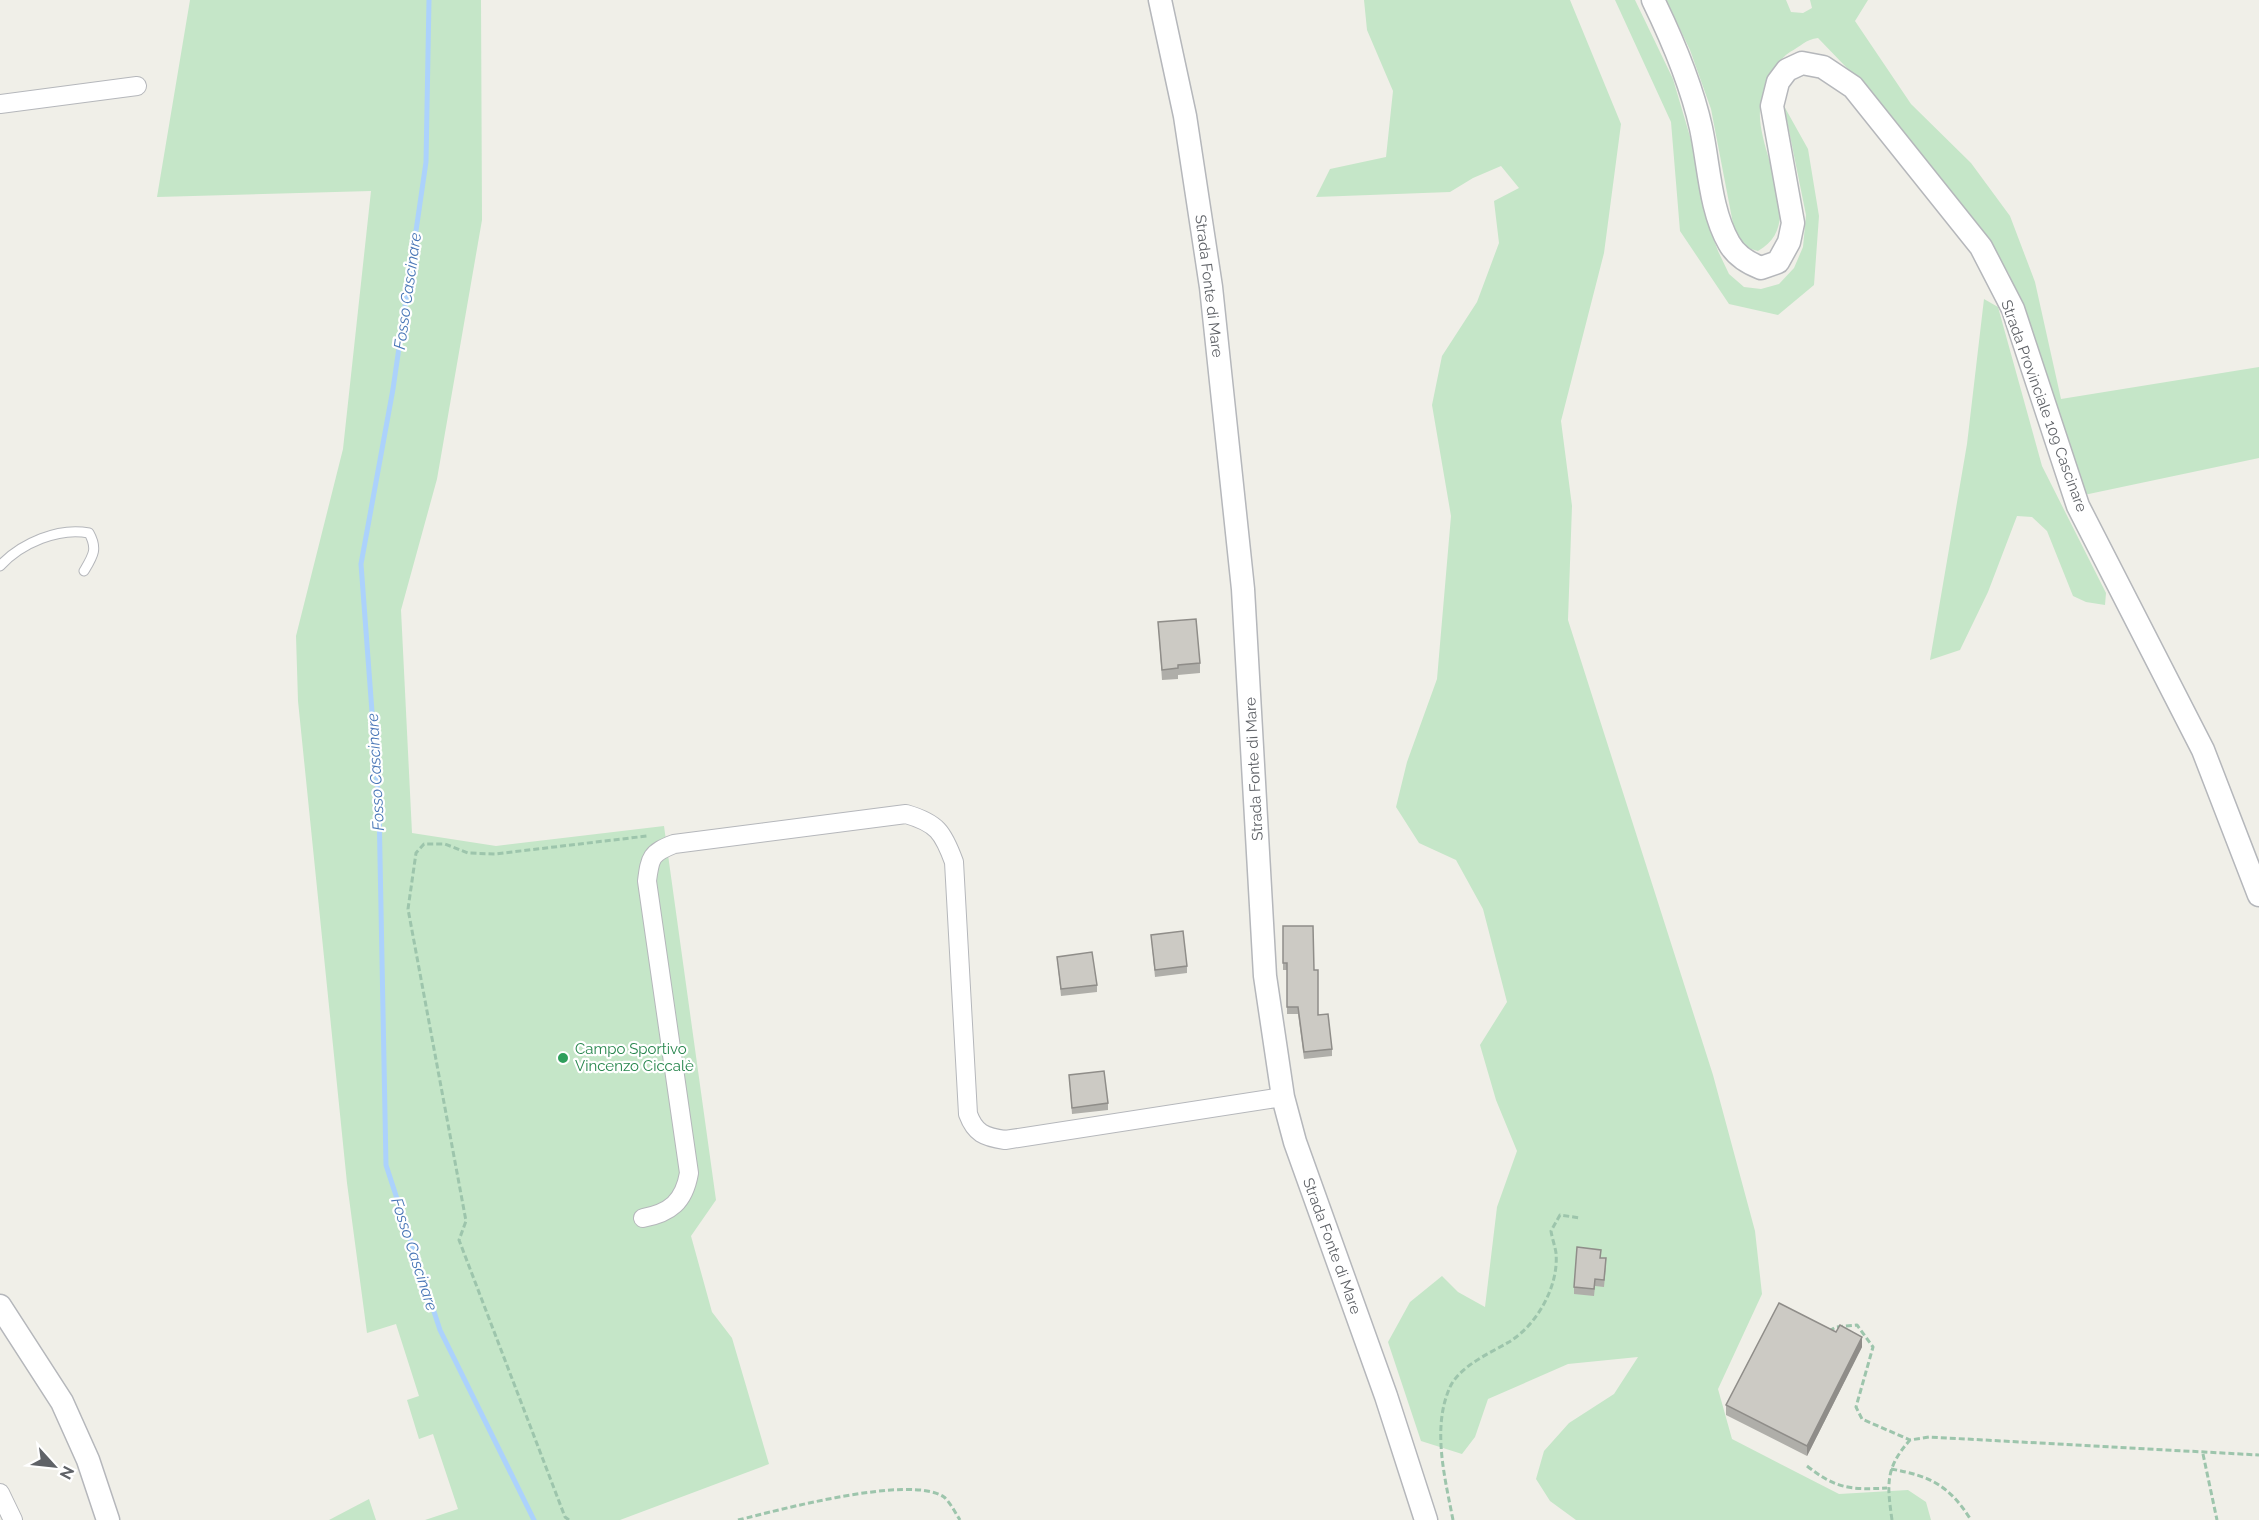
<svg xmlns="http://www.w3.org/2000/svg" width="2259" height="1520" font-family="Raleway,sans-serif">
<rect width="100%" height="100%" fill="#f0efe8"/>
<!-- green -->
<path fill="#c5e6c8" d="M190 0H481L482 220 437 479 401 610 412 833 496 846 664 826 716 1200 691 1236 712 1312 732 1338 769 1464 620 1520H425L458 1509 433 1434 419 1439 407 1400 419 1396 396 1324 367 1333 347 1183 298 701 296 636 343 449 371 191 157 197Z
M1364 0H1570L1621 124 1604 253 1561 421 1572 506 1568 620 1713 1075 1755 1231 1762 1294 1718 1389 1732 1439 1839 1494 1908 1490 1926 1502 1931 1520H1576L1550 1501 1536 1479 1544 1451 1569 1423 1614 1394 1638 1357 1568 1364 1488 1399 1475 1437 1462 1454 1421 1441 1388 1342 1410 1302 1442 1276 1458 1292 1485 1307 1497 1207 1517 1151 1496 1100 1480 1045 1507 1002 1483 909 1456 860 1419 843 1396 807 1407 762 1437 679 1451 516 1432 405 1442 356 1477 302 1499 243 1494 201 1519 188 1501 166 1473 178 1450 192 1316 197 1330 169 1386 157 1393 91 1367 30Z
M1615 0H1635L1673 79 1691 140 1705 215 1718 251 1729 274 1744 287 1761 289 1779 284 1794 268 1803 247 1806 215 1784 106 1808 149 1819 216 1814 285 1778 315 1729 304 1680 231 1671 122Z
M1666 0H1786L1791 12 1803 13 1812 8 1810 0H1868L1855 21 1911 104 1971 163 2010 216 2035 282 2061 399 2259 367V458L2084 495 2009 274 1990 244 1871 93 1818 38C1806 39 1800 47 1790 52 1781 58 1778 64 1772 73 1765 84 1761 98 1760 111 1757 153 1808 224 1758 251L1744 247 1735 234 1711 109 1690 50Z
M1984 299 1998 307 2042 466 2106 593 2105 605 2086 602 2073 596 2047 531 2032 517 2017 516 1988 592 1960 650 1930 660 1967 444Z
M369 1499 376 1520H329Z"/>
<g fill="none" stroke-linecap="round" stroke-linejoin="round">
<!-- stream -->
<path stroke="#acd2fc" stroke-width="5" d="M429 0 426 162 393 389 361 564 379 806 386 1165 440 1330 534 1520"/>
<!-- service casing -->
<g stroke="#b5b7bb" stroke-width="11">
<path id="service" d="M0 566C21 543 59 527 89 533 98 549 93 556 84 571"/>
</g>
<!-- minor casing -->
<g stroke="#b5b7bb" stroke-width="20">
<path id="minor" d="M0 104 137 86
M643 1218C670 1213 684 1202 689 1173L647 881C650 857 651 853 674 844L906 814C937 823 943 832 954 862L968 1114C975 1133 984 1137 1005 1140L1283 1097
M0 1493 13 1520"/>
</g>
<!-- tertiary casing -->
<g stroke="#b5b7bb" stroke-width="25">
<path id="tertiary" d="M1160 0 1185 116 1211 287 1243 589 1265 976 1283 1097 1295 1142 1386 1396 1426 1520
M1653 0C1673 41 1691 83 1701 128 1709 165 1710 210 1729 243 1736 256 1748 263 1761 268L1778 262 1789 242 1793 223 1772 106 1778 82 1787 70 1802 63 1823 67 1853 87 1981 247 2013 309 2078 506 2203 750 2259 895
M0 1306 62 1402 88 1460 108 1520"/>
</g>
<!-- path -->
<path stroke="#9dc5ac" stroke-width="3" stroke-dasharray="6 3" stroke-linecap="butt" d="M1829 1331 1836 1327 1857 1325 1873 1347 1856 1407 1862 1419 1910 1440
M2203 1454 2217 1520
M1807 1466C1836 1489 1851 1490 1887 1488
M1891 1469C1930 1476 1949 1485 1971 1520
M569 1520 565 1517 459 1240 466 1221 408 909 416 853 424 844H445L468 853 495 854 647 836
M738 1520C779 1510 911 1474 944 1497 950 1502 956 1514 960 1520
M1453 1520C1445 1478 1431 1426 1451 1385 1462 1365 1490 1353 1509 1342 1537 1325 1559 1286 1556 1253 1555 1246 1552 1238 1551 1231L1560 1215 1580 1218
M1892 1520C1887 1484 1885 1468 1910 1440L1929 1437 2259 1455"/>
<!-- service -->
<use href="#service" stroke="#fff" stroke-width="9"/>
<!-- minor -->
<use href="#minor" stroke="#fff" stroke-width="18"/>
<!-- tertiary -->
<use href="#tertiary" stroke="#fff" stroke-width="22"/>
</g>
<!-- wall -->
<path fill="#afaea9" d="M1158 622 1200 663V673L1178 675V679L1162 680Z
M1283 926 1314 970 1318 1015 1332 1049V1056L1304 1059 1298 1014H1287V970H1283Z
M1151 935 1187 966V973L1155 977Z
M1057 957 1097 985V992L1061 996Z
M1069 1075 1108 1103V1110L1072 1114Z
M1601 1258 1606 1265 1604 1287 1595 1286 1594 1296 1574 1294V1287Z
M1836 1332 1862 1347 1807 1456 1726 1415V1405Z"/>
<!-- shaded-wall -->
<path fill="#8f8d89" d="M1862 1337V1347L1807 1456V1446Z"/>
<!-- building -->
<path fill="#cccac4" stroke="#8f8d89" stroke-width="1.5" d="M1196 619 1200 663 1178 665V668L1162 670 1158 622Z
M1283 926H1313L1314 970H1318V1015L1328 1014 1332 1049 1304 1052 1298 1007H1287V963H1283Z
M1183 931 1187 966 1155 970 1151 935Z
M1092 952 1097 985 1061 989 1057 957Z
M1104 1071 1108 1103 1072 1108 1069 1075Z
M1577 1247 1601 1250 1600 1258H1606L1604 1280 1595 1279 1594 1289 1574 1287Z
M1779 1303 1836 1332 1840 1325 1862 1337 1807 1446 1726 1405Z"/>
<!-- markers -->
<circle fill="#2e9e5b" stroke="#fff" stroke-width="2" cx="563" cy="1058" r="6"/>
<g text-anchor="middle" stroke-width="4.5" stroke-linejoin="round" paint-order="stroke">
<!-- street labels -->
<g font-size="15" fill="#5f6267" stroke="#fff">
<text transform="translate(1209 286) rotate(83)" y="5">Strada Fonte di Mare</text>
<text transform="translate(2044 406) rotate(70)" y="5">Strada Provinciale 109 Cascinare</text>
<text transform="translate(1254 769) rotate(-93)" y="5">Strada Fonte di Mare</text>
<text transform="translate(1332 1246) rotate(70)" y="5">Strada Fonte di Mare</text>
</g>
<!-- leisure labels -->
<g font-size="15" fill="#27864d" stroke="#fff" text-anchor="start">
<text x="575" y="1054">Campo Sportivo<tspan x="575" dy="17">Vincenzo Ciccalè</tspan></text>
</g>
<!-- water labels -->
<g font-size="16" font-style="italic" fill="#4a77b7" stroke="#fff">
<text transform="translate(407 291) rotate(-82)" y="6">Fosso Cascinare</text>
<text transform="translate(375 772) rotate(-93)" y="6">Fosso Cascinare</text>
<text transform="translate(415 1254) rotate(72)" y="6">Fosso Cascinare</text>
</g>
</g>
<!-- north arrow -->
<g transform="translate(54 1466) rotate(117)" stroke="#ffffff" stroke-width="4.5" paint-order="stroke">
<path d="M0-4.5L10 22L0 15L-10 22Z" fill="#5f6267"/>
<text y="-9" font-size="16" font-weight="bold" text-anchor="middle" fill="#5f6267">N</text>
</g>
</svg>
